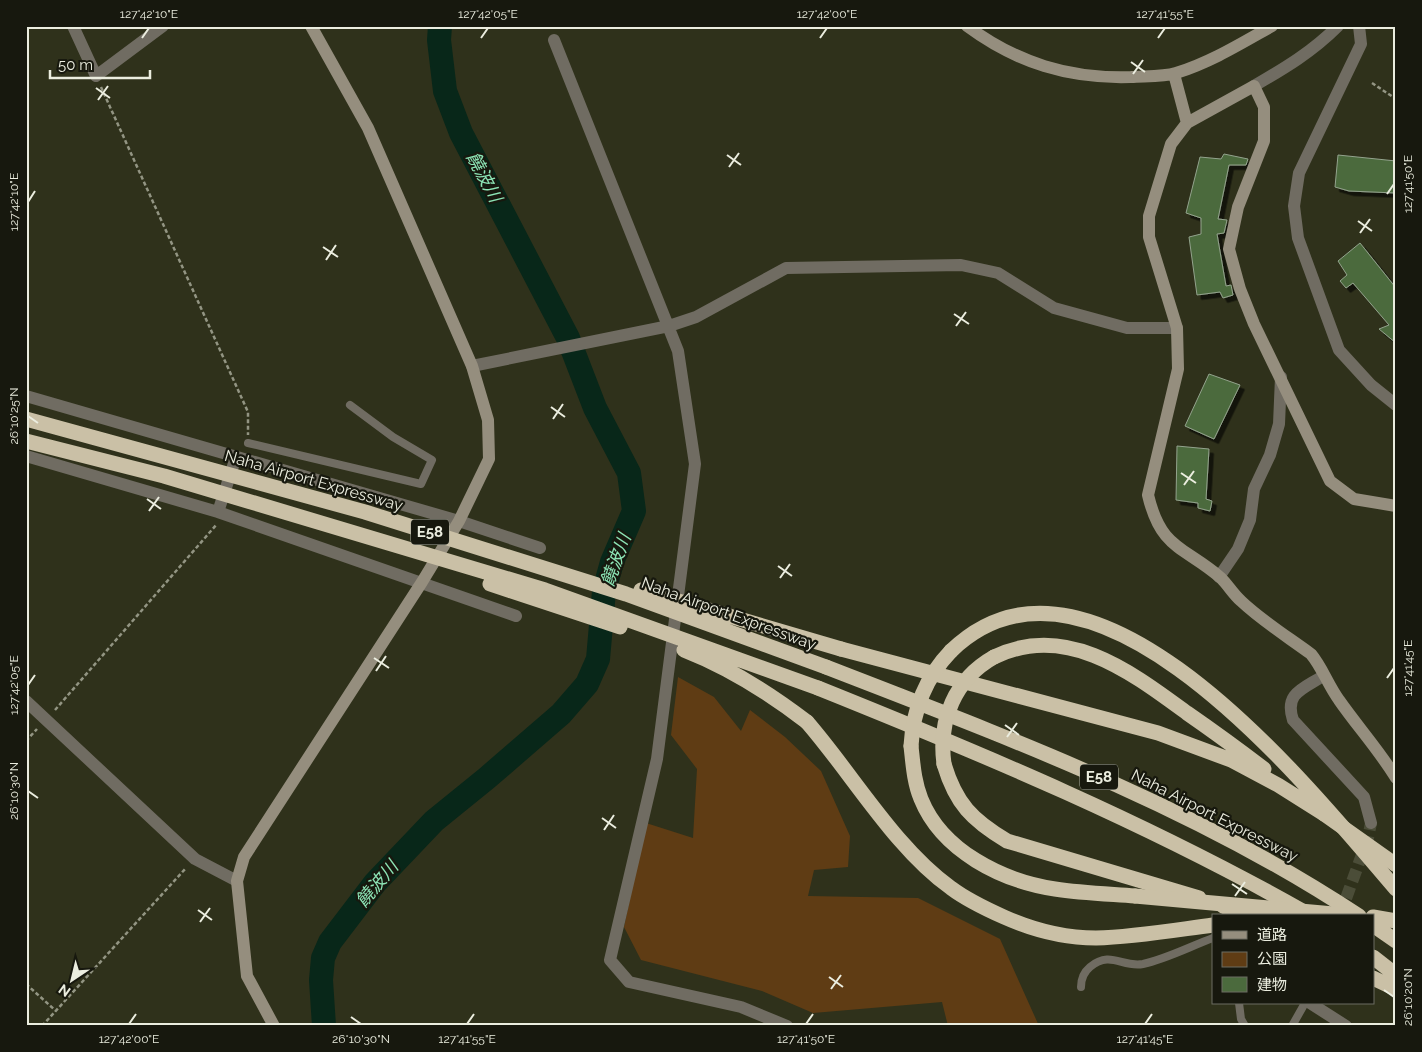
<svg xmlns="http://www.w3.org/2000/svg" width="1422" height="1052" font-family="Raleway,'Noto Sans JP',sans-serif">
<defs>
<filter id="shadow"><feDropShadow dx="4.5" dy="4.5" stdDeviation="0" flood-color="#0009"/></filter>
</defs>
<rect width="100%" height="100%" fill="#2f311b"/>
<!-- green -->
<path fill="#5f3c14" d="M678 677 714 697 741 731 750 710 785 737 821 771 850 836 848 867 814 870 808 896 918 898 1000 939 1039 1026H948L942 1002 813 1013 762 991 641 960 624 927 646 823 693 838 697 769 671 735Z"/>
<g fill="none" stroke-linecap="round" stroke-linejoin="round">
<!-- river -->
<path stroke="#082719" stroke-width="24" d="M324 1026 321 980 323 958 330 942 375 883 434 821 487 778 561 714 587 684 598 659 604 591 612 562 634 511 629 473 595 408 568 338 461 133 445 91 439 40 440 26"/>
</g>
<!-- building -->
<path fill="#4b6a3d" stroke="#93a38d" filter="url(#shadow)" d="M1224 154 1248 159 1246 165H1229L1218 219 1227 220 1224 233 1217 234 1226 286 1231 285 1233 295 1223 298 1220 292 1197 295 1189 237 1201 234V218L1186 213 1200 157 1221 159Z
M1338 155 1396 161V193L1349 191 1335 187Z
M1360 243 1396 288V343L1379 329 1389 325 1353 283 1346 288 1340 281 1347 275 1338 261Z
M1209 374 1240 385 1214 439 1185 426Z
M1177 446 1209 449 1206 499 1212 501 1210 511 1198 508V503L1176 500Z"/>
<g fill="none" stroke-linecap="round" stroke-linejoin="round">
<!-- street-tunnel -->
<path stroke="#4b4d38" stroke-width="12" stroke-dasharray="12 6" stroke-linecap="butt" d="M1340 915 1368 838 1371 823"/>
<!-- path -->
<path stroke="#939583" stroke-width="2.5" stroke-dasharray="4 2.5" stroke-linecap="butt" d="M1372 83 1396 99
M101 87 248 412V435
M55 710 217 524
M26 741 37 729
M26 984 56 1011
M42 1026 186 868"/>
<!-- lane -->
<path stroke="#706c62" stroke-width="8" d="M248 443 421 484 432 460 393 437 350 405
M1081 987C1081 979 1084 972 1090 967 1111 950 1122 968 1143 964 1166 959 1191 946 1213 938
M1239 1003 1241 1019 1245 1026
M1292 1026 1305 1003"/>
<!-- street -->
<path stroke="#706c62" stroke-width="12" d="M73 26 96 76 163 26
M1359 26 1361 44 1299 173 1294 206 1298 238 1339 350 1371 385 1396 405
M554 40 678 351 695 464 657 759 610 960 629 982 741 1007 787 1026
M1254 86C1285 68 1312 52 1338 26
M472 366 669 326 696 317 786 268 961 265 998 273 1054 308 1127 328H1177
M26 396 459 521 540 548
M26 456 218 512 516 616
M218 512 236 457
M1219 577 1238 549 1250 520 1254 489 1270 455 1279 424 1281 377
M1323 676C1303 689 1284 693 1293 720L1364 797 1371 823
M26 701 195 859 237 881
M1310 1003 1346 1026"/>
<!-- secondary -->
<path stroke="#958e7e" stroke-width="12" d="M967 26C1017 63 1069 79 1131 77 1145 76 1163 77 1176 73 1211 62 1240 44 1272 26
M1174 74 1187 123 1171 144 1149 216V237L1177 328 1178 369 1148 495C1161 550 1184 546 1221 578 1228 585 1233 594 1241 601 1262 621 1288 637 1311 654 1322 667 1328 685 1339 700 1357 726 1379 750 1396 778
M1187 123 1254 86 1264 107V141L1238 207 1229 249 1240 289 1254 324 1330 481 1354 499 1396 506
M274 1026 247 976 237 881 244 857 422 582 459 521 489 459 488 420 472 366 368 128 311 26"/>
<!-- highway -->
<path stroke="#cac0a6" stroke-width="15" d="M841 649 1158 733 1231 760 1278 785 1324 814
M951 651C1094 513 1312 792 1396 889
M994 657C1066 622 1131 672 1187 713 1213 731 1239 750 1264 769
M826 667C1009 738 1195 807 1359 916
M818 688C985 755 1149 824 1306 913
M807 722C853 775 895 848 951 888 967 900 986 909 1004 917 1033 930 1065 938 1096 938 1135 937 1175 930 1213 925
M911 746C913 764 914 782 921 799 942 851 1002 881 1055 889 1081 893 1109 894 1135 896
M944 764C956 804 972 820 1007 841L1199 898
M1223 906 1247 916
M1373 917 1396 921
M1373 925 1396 941
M1373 957 1396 975
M1373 978 1396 989"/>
<!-- highway-bridge -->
<path stroke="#cac0a6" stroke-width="15" d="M26 419 365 512 626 594 826 667
M26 441 164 476 545 590 818 688
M490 584 620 627
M641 590 841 649
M684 650C730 668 768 692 807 722
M911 746C913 710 925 678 951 651
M944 764C938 720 955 679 994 657
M1324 814 1396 865
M1135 896 1356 916"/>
</g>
<!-- ticks -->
<path fill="none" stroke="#ebeddf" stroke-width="2" d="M142 38 149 28M481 38 488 28M820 38 827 28M1158 38 1165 28M1131 62 1145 72M1133 74 1143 60M96 88 110 98M98 100 108 86M727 155 741 165M729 167 739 153M1387 194 1394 184M28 202 35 191M1358 221 1372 231M1360 233 1370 219M323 247 338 257M326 260 336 245M954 314 969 324M956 326 966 312M551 407 565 417M28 416 38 423M553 419 563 404M1181 473 1196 483M1184 485 1194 471M147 499 161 509M149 511 159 497M778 566 792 576M780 578 790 564M374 658 389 668M376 671 386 656M1387 678 1394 668M28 685 35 675M1005 725 1019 735M1007 737 1017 723M28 791 38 798M602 818 616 828M604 830 614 815M1232 884 1247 894M1235 896 1245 882M198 910 212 920M200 922 210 908M829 977 843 987M831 989 841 975M1384 990 1394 997M351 1017 361 1024M129 1024 136 1014M467 1024 474 1014M806 1024 813 1014M1145 1024 1152 1014"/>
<g text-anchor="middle" stroke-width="4.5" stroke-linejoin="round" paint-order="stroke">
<!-- shield labels -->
<g fill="#17180e" stroke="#abada0" stroke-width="1">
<rect x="411" y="519.5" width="38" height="25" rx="4"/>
<rect x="1080" y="764.5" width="38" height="25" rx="4"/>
</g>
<g font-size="15" font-weight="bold" fill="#ebeddf">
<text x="430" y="537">E58</text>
<text x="1099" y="782">E58</text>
</g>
<!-- street labels -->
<g font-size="16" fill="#ebeddf" stroke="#17180e">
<text transform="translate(314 480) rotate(16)" y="6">Naha Airport Expressway</text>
<text transform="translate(729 613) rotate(20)" y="6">Naha Airport Expressway</text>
<text transform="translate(1215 815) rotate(27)" y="6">Naha Airport Expressway</text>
</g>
<!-- water labels -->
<g font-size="18" font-style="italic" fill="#8de5b6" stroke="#17180e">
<text transform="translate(484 177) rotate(62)" y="6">饒波川</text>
<text transform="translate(616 560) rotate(-70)" y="6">饒波川</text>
<text transform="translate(377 884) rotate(-50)" y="6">饒波川</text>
</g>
</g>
<!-- border -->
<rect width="1422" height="1052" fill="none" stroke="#17180e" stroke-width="55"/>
<!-- legend -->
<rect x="1212" y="914" width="162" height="90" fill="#17180e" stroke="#6c6d62"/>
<rect x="1222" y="931" width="25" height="8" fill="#958e7e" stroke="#6c6d62"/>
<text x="1257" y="940" font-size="15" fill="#ebeddf">道路</text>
<rect x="1222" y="952" width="25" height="15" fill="#5f3c14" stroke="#6c6d62"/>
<text x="1257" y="964" font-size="15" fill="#ebeddf">公園</text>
<rect x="1222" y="977" width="25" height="15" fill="#4b6a3d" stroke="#6c6d62"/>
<text x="1257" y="990" font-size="15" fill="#ebeddf">建物</text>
<!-- north arrow -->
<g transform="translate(72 980) rotate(215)" stroke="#17180e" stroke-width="4" paint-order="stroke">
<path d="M0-4L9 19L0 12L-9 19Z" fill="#ebeddf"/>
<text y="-8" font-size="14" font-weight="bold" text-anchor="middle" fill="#ebeddf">N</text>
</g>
<!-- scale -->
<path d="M50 70v8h100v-8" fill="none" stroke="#ebeddf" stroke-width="2.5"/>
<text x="58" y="70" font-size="15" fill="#ebeddf" stroke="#17180e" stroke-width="4" paint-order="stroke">50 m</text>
<rect x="28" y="28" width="1366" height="996" fill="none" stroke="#ebeddf" stroke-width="2"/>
<g font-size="12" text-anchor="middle" fill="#ebeddf">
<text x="149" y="18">127°42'10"E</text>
<text x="488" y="18">127°42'05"E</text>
<text x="827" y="18">127°42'00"E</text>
<text x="1165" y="18">127°41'55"E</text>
<text transform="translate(1408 184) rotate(-90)" y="4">127°41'50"E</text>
<text transform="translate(14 202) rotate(-90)" y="4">127°42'10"E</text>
<text transform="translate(14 416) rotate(-90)" y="4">26°10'25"N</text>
<text transform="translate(1408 668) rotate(-90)" y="4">127°41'45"E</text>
<text transform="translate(14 685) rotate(-90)" y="4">127°42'05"E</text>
<text transform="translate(14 791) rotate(-90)" y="4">26°10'30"N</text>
<text transform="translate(1408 997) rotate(-90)" y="4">26°10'20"N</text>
<text x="129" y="1043">127°42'00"E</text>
<text x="361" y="1043">26°10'30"N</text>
<text x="467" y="1043">127°41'55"E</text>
<text x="806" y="1043">127°41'50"E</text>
<text x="1145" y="1043">127°41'45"E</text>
</g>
</svg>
